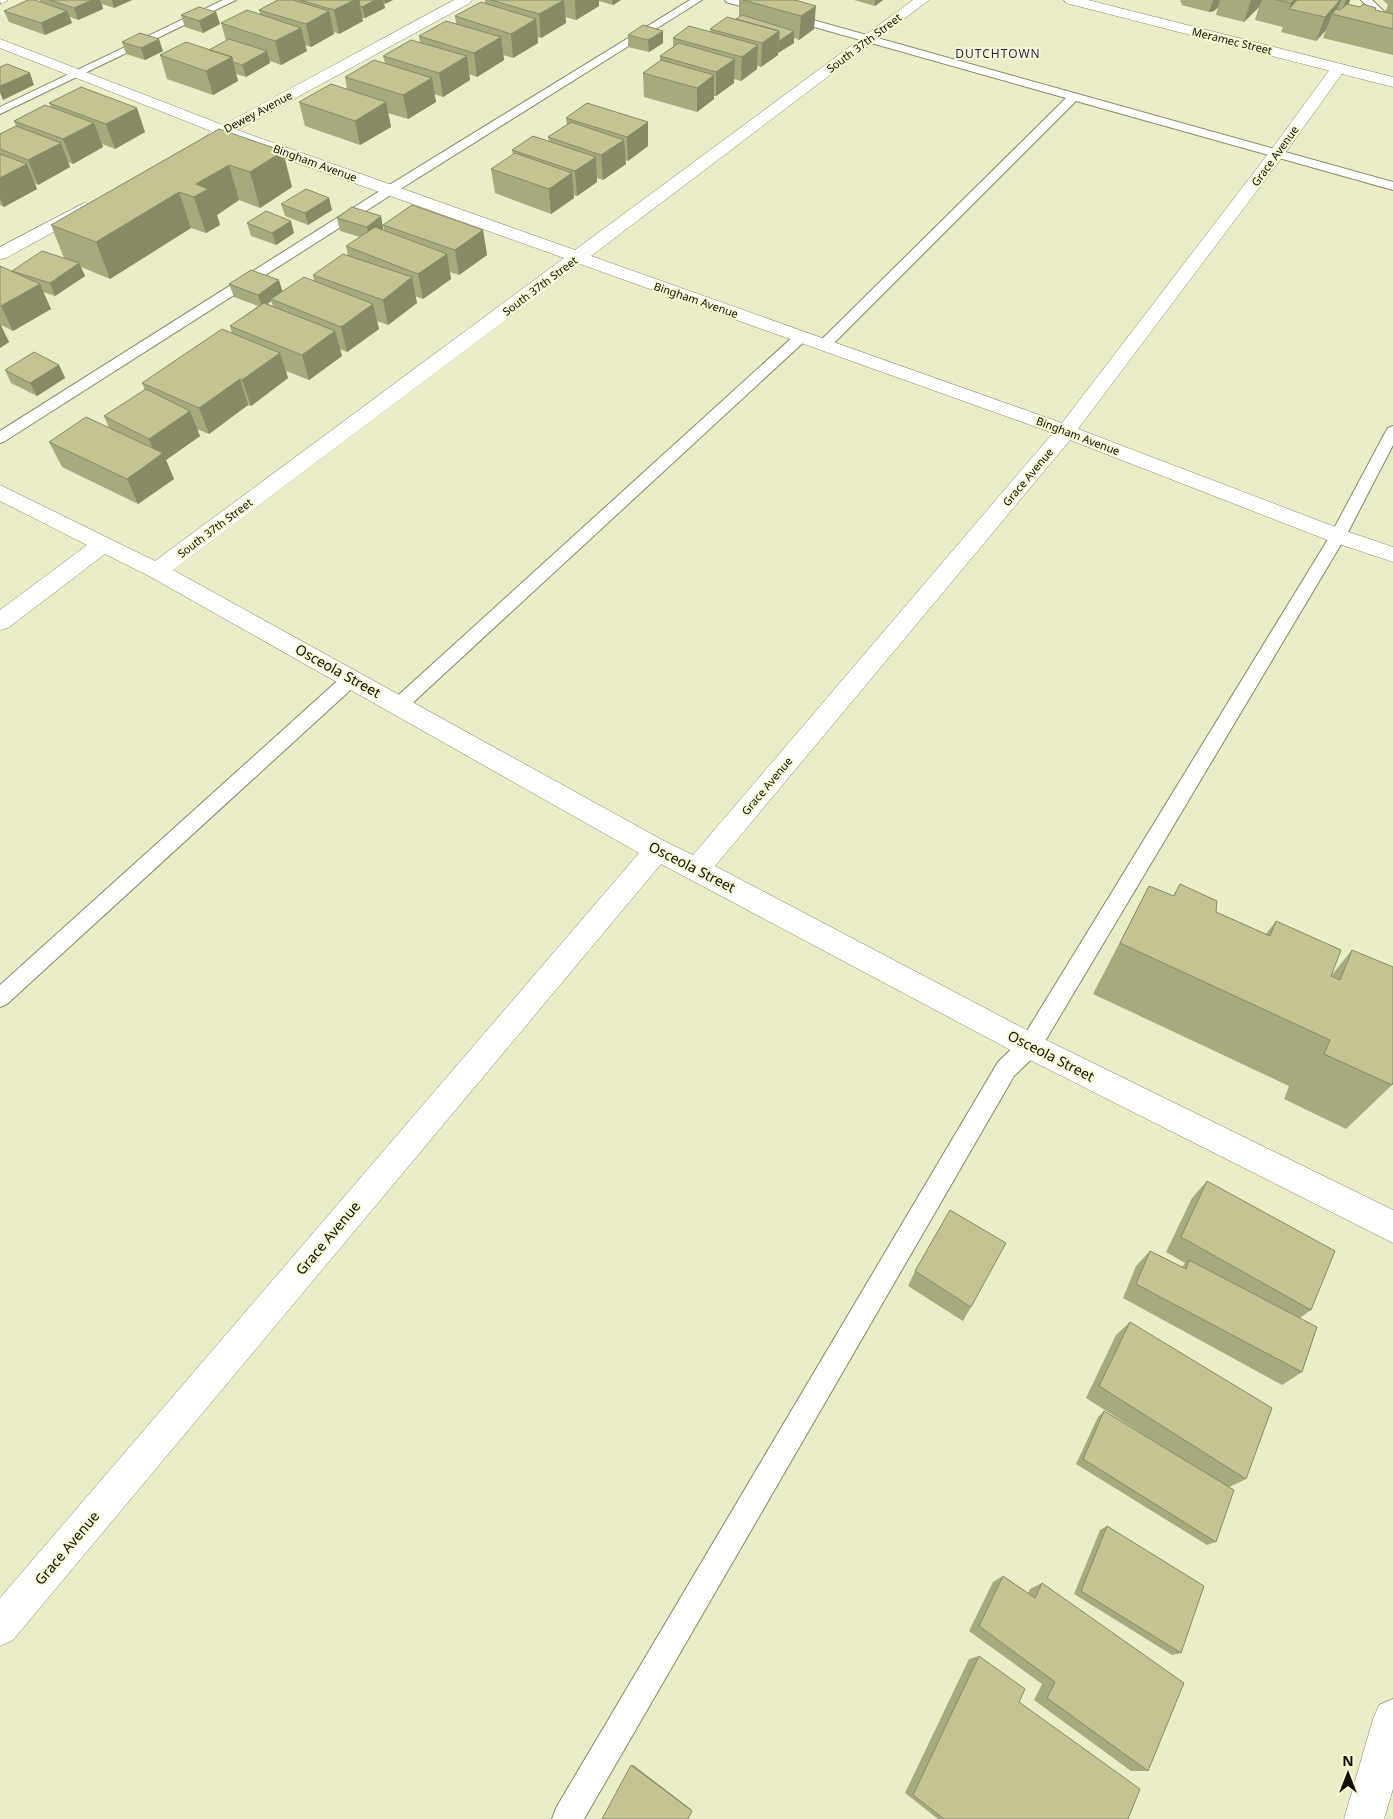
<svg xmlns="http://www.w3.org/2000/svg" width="1393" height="1819" font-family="'Noto Sans',sans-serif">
<rect width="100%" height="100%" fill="#ececc8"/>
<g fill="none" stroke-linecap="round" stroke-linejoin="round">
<!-- service casing -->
<g stroke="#878866" stroke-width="2">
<path id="service" d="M223 0H236L0 114V107Z
M690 0H702L394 193 5 441 0 443V431L386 187Z
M725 0H741L1393 182V190L1076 101 829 348H819L817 345 819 342 1066 98 726 2Z
M1361 0H1372L1393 20V29L1389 28Z
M801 333 806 334 808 337 806 340 405 710 399 712 393 710 390 705 393 700 796 334Z
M1393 426V445L1346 536 1038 1053 1014 1076 584 1819H552L556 1808 998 1062 1022 1039 1330 536 1386 431 1388 428Z
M351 673 357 674 360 679 357 684 7 1004 0 1007V985L345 674Z"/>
</g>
<!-- minor casing -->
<g stroke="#878866" stroke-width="1">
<path id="minor" d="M0 0H8L1 4Z
M454 0H472L470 3 237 130 575 250 913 0H929L591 256 1062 423 1271 150 1333 65H1343L1346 68 1283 156 1078 429 1346 531 1393 547V562L1330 541 1070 440 715 866 1040 1037 1393 1210V1243L1020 1055 661 864 13 1640 0 1646V1598L639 853 149 576 105 554 8 628 0 630V610L87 545 0 501V485L155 561 564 258 225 137 214 141 208 139 206 136 211 131 0 48V39L223 125ZM580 264 1053 433 693 855 666 842 173 570Z
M84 203 90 204 93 208 90 212 6 258 0 259V247Z"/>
</g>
<!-- tertiary casing -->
<g stroke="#878866" stroke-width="1">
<path id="tertiary" d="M1064 0H1088L1393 77V87L1066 3Z"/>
</g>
<!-- secondary casing -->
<g stroke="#878866" stroke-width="1">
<path id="secondary" d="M1393 1699V1789L1384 1819H1344L1373 1719 1379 1705Z"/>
</g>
<!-- service -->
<use href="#service" fill="#fff" fill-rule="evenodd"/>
<!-- minor -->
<use href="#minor" fill="#fff" fill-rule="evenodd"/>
<!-- tertiary -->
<use href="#tertiary" fill="#fff" fill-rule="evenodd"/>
<!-- secondary -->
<use href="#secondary" fill="#fff" fill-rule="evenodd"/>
</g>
<!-- wall -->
<path fill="#a8a97d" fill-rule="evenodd" d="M40 0H132L114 8 102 4 103 9 78 20 70 17 72 23 45 35 9 22 4 11 40 2Z
M278 0H393L384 4 385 8 365 18H362L363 21 339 34 334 32V34L311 47 305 45 307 51 281 65 270 61V63L246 77 236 74 238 81 213 95 167 79 160 55 209 50 226 41 221 23 260 14 259 10Z
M485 0H621L613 5 599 1V6L576 20 565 17 566 23 541 38 538 37V43L513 58 503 55 504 60 477 77 469 74 470 80 443 97 434 94 436 102 408 119 388 113 391 127 360 145 305 126 299 102 347 89 345 77 385 63 383 56 420 42 419 36 456 23 455 16 485 4Z
M739 0H795L814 29 799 40 794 38V43L778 53V55L761 67 757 66V69L741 81 734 79V83L716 96H714V99L697 112 644 97 643 73 660 61V56L673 47V38L710 32V29L736 19 739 17Z
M854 0H883L875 6Z
M1181 0H1350L1348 5 1385 12 1388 5 1383 0H1393V55L1323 38 1326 30 1316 41 1281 32 1283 27 1255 20 1259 7 1244 22 1216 15 1218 7 1214 11 1209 12 1181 5 1182 3 1180 2Z
M216 12 220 24 203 33 185 27 181 15Z
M628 35 663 43 649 52 628 47Z
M122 42 163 51 145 60 126 54Z
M49 103 145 132 115 149 102 144 103 147 73 164 68 162 70 167 38 185 35 183 37 189 4 207 0 205V134L16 126 14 121 51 107Z
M566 118 648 122V146L628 161 625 160 626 164 603 180 597 178V182L577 196 573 195 574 198 551 214 495 193 491 169 513 155 512 150 549 141 548 137 567 125Z
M219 129 292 187 260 208 239 200 217 215 220 225 206 233 191 228 110 279 81 267 85 276 55 296 43 292 51 309 13 331 1 325 9 342 0 348V266L13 272 64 258 51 225Z
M281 204 332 210 308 225 285 216Z
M381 216 383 229H382L384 230 383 225 483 230 487 255 459 275 450 272 451 279 423 299 415 296 417 303 388 325 377 321 379 329 347 352 340 349 342 356 309 380 286 371 288 378 251 406 248 405 209 434 197 429 200 436 166 460 174 479 138 504 62 467 49 442 109 428 104 416 145 390 142 383 232 333 230 326 258 306 234 297 229 284 282 291 314 281 313 275 348 256 346 246 360 237 340 231 337 218ZM271 301 273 306 268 304Z
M247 223 294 233 276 245 251 236Z
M59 365 65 378 37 396 11 383 5 370Z
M1180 884 1216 912 1266 934 1276 921 1331 976 1352 950 1392 1085 1346 1129 1284 1099 1289 1086 1093 994 1149 886 1173 896Z
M1207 1181 1311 1310 1300 1318 1302 1372 1282 1385 1123 1298 1136 1266 1150 1251 1182 1267 1185 1263 1166 1252 1192 1198Z
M915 1271 971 1307 963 1321 908 1286Z
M1130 1322 1246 1479 1229 1487 1216 1542 1207 1545 1076 1464 1098 1417 1104 1411 1174 1454 1086 1398 1116 1335Z
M1107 1526 1181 1653 1172 1655 1074 1594 1100 1530Z
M1003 1576 1028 1593 1030 1589 1042 1583 1148 1771H1131L1034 1700 1042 1684 969 1631 993 1582Z
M979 1656 1019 1702 1128 1819H938L905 1793 969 1659Z"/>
<!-- shaded-wall -->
<path fill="#888966" d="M92 0H100L103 9 78 20 74 8Z
M112 0H132L114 8Z
M354 0H359L363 21 339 34 334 10Z
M375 0H383L385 8 365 18 362 7Z
M384 0H393L385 4Z
M564 0 566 23 541 38 539 14Z
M575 0H599V6L576 20Z
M612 0H621L613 5Z
M875 0H883L875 6Z
M1213 0H1220L1218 7 1214 11 1209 12Z
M1251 0H1262L1259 7 1244 22Z
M1294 0H1302L1289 9 1283 27 1291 3Z
M1340 0H1341L1335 15 1332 14 1326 30 1316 41 1325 17Z
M1346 0H1350L1345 15 1340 16Z
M816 6 814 29 799 40 801 16Z
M67 11 72 23 45 35 41 23Z
M329 11 334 34 311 47 306 24Z
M216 12 220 24 203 33 199 21Z
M536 19 538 43 513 58 511 34Z
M301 28 307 51 281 65 275 41Z
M663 31V43L649 52 648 40Z
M779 31 778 55 761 67 762 43Z
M794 31V43L778 53 779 41Z
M501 37 504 60 477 77 474 53Z
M159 39 163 51 145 60 141 48Z
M758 45 757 69 741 81 742 57Z
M267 51 270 63 246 77 242 65Z
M467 56 470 80 443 97 439 73Z
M232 57 238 81 213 95 206 71Z
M735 59 734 83 716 96V72Z
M30 73 34 85 3 100 0 93V86Z
M714 75V99L697 112V88Z
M432 78 436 102 408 119 403 95Z
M386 102 391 127 360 145 355 121Z
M137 108 145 132 115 149 106 124Z
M648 122V146L628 161 627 137Z
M94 123 103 147 73 164 63 139Z
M624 140 626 164 603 180 601 155Z
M61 143 70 167 38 185 28 160Z
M283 151 292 187 260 208 250 172Z
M596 157 597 182 577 196 575 171Z
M27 164 37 189 4 207 0 198V178Z
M229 165 239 200 217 215 220 225 206 233 194 197 196 184Z
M572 173 574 198 551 214 549 189Z
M179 192 191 228 110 279 96 242Z
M329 198 332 210 308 225 305 213Z
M381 216 383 229 369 240 367 227Z
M291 221 294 233 276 245 272 233Z
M483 230 487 255 459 275 455 250Z
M447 254 451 279 423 299 418 274Z
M79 263 85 276 55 296 50 283Z
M412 277 417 303 388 325 383 300Z
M279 280 283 293 271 299V301L262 308 258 295Z
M40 284 51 309 13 331 1 306Z
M373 304 379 329 347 352 341 327Z
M0 324 9 342 0 348Z
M335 331 342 356 309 380 302 355Z
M280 353 288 378 251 406 242 380Z
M59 365 65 378 37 396 30 383Z
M240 379 248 405 209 434 199 408Z
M190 411 200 436 166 460 174 479 138 504 127 479 157 458 149 439Z
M631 1765H633L692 1810V1811Z"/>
<!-- building -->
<path fill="#c3c491" stroke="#888966" d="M28 0H35L67 11 41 23 4 11Z
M50 0H92L74 8Z
M278 0H293L329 11 306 24 259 10Z
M300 0H354L334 10Z
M359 0H375L362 7 360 6Z
M491 0H564L539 14Z
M743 0H795L816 6 801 16Z
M1277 0H1294L1291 3Z
M1297 0H1340L1325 17 1289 9Z
M481 2 536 19 511 34 455 16Z
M1347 4 1360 7 1363 4 1376 8 1375 10 1393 14V29L1332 14 1336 9 1340 10Z
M199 7 216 12 199 21 181 15Z
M247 10 301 28 275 41 221 23Z
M742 15 794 31 779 41V31L736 19Z
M727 17 779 31 762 43 710 29Z
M446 21 501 37 474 53 419 36Z
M643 25 663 31 648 40 628 35Z
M689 26 758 45 742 57 673 38Z
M140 33 159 39 141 48 122 42Z
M229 39 267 51 242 65 233 62 232 57 209 50Z
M411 40 467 56 439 73 383 56Z
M186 42 232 57 206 71 160 55Z
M679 43 735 59 716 72 660 56Z
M374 60 432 78 403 95 345 77Z
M661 60 714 75 697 88 643 73Z
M7 64 30 73 0 86V67Z
M331 84 386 102 355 121 299 102Z
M81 87 137 108 106 124 49 103Z
M587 103 648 122 627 137 566 118Z
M45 105 94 123 63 139 14 121Z
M571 122 624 140 601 155 548 137Z
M16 126 61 143 28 160 0 149V134Z
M219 129 283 151 250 172 229 165 196 184 208 189 194 197 179 192 96 242 51 225Z
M533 136 596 157 575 171 512 150Z
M515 153 572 173 549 189 491 169Z
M0 154 27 164 0 178Z
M306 189 329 198 305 213 281 204Z
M412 205 483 230 455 250 383 225Z
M352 207 381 216 367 227 337 218Z
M266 211 291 221 272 233 247 223Z
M375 227 447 254 418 274 346 246Z
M42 251 79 263 50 283 12 271Z
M343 254 412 277 383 300 313 275Z
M0 266 40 284 1 306 0 305Z
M251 270 279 280 258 295 229 284Z
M304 277 373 304 341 327 271 299Z
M264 303 335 331 302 355 230 326Z
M222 329 280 353 242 380 240 379 199 408 142 383Z
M34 352 59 365 30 383 5 370Z
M146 389 190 411 149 439 104 416Z
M86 417 163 453 127 479 49 442Z
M1180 884 1217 901 1216 912 1270 936 1276 921 1341 950 1331 976 1340 980 1352 950 1393 967V1082L1392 1085 1324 1054 1330 1040 1120 943 1149 886 1174 896Z
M1207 1181 1335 1251 1311 1310 1181 1237Z
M950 1210 1006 1243 971 1307 915 1271Z
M1150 1251 1186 1269 1189 1260 1317 1327 1302 1372 1136 1284Z
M1130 1322 1272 1408 1246 1479 1099 1386Z
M1104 1411 1234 1490 1216 1542 1083 1459Z
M1107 1526 1204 1586 1181 1653 1081 1591Z
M1003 1576 1035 1598 1042 1583 1184 1683 1148 1771 1047 1698 1055 1682 979 1626Z
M979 1656 1025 1689 1019 1702 1140 1789 1128 1819H944L913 1795Z
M631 1765 692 1811 688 1819H602Z"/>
<g text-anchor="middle" stroke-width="4" stroke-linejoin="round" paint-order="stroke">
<!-- far-street labels -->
<g font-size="11" fill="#0e0e03" stroke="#f9f9d5">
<text transform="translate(1232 41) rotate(14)" y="4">Meramec Street</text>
<text transform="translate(864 43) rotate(-37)" y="4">South 37th Street</text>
<text transform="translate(258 112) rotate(-28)" y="4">Dewey Avenue</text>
<text transform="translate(1275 156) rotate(-54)" y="4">Grace Avenue</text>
<text transform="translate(315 163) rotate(20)" y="4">Bingham Avenue</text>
<text transform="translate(540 286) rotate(-37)" y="4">South 37th Street</text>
<text transform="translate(696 300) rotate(19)" y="4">Bingham Avenue</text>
<text transform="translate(1078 436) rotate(21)" y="4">Bingham Avenue</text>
<text transform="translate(1028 477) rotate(-50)" y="4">Grace Avenue</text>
<text transform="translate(215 528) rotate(-37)" y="4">South 37th Street</text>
<text transform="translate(767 786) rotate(-50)" y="4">Grace Avenue</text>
</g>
<!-- far-neighbourhood labels -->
<g font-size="12" letter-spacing="1" fill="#2a1e58" stroke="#f9f9d5">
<text x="998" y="58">DUTCHTOWN</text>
</g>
<!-- street labels -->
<g font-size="14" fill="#0e0e03" stroke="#f9f9d5">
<text transform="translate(338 671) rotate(29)" y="5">Osceola Street</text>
<text transform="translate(692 867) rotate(27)" y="5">Osceola Street</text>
<text transform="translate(1051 1056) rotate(27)" y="5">Osceola Street</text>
<text transform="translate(328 1238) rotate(-50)" y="5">Grace Avenue</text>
<text transform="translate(67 1548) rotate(-50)" y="5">Grace Avenue</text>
</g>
</g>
<!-- north arrow -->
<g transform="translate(1348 1774)" stroke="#f9f9d5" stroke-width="4" paint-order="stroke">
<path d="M0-4L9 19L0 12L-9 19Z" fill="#0e0e03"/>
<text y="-8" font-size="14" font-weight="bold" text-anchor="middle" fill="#0e0e03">N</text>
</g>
</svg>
